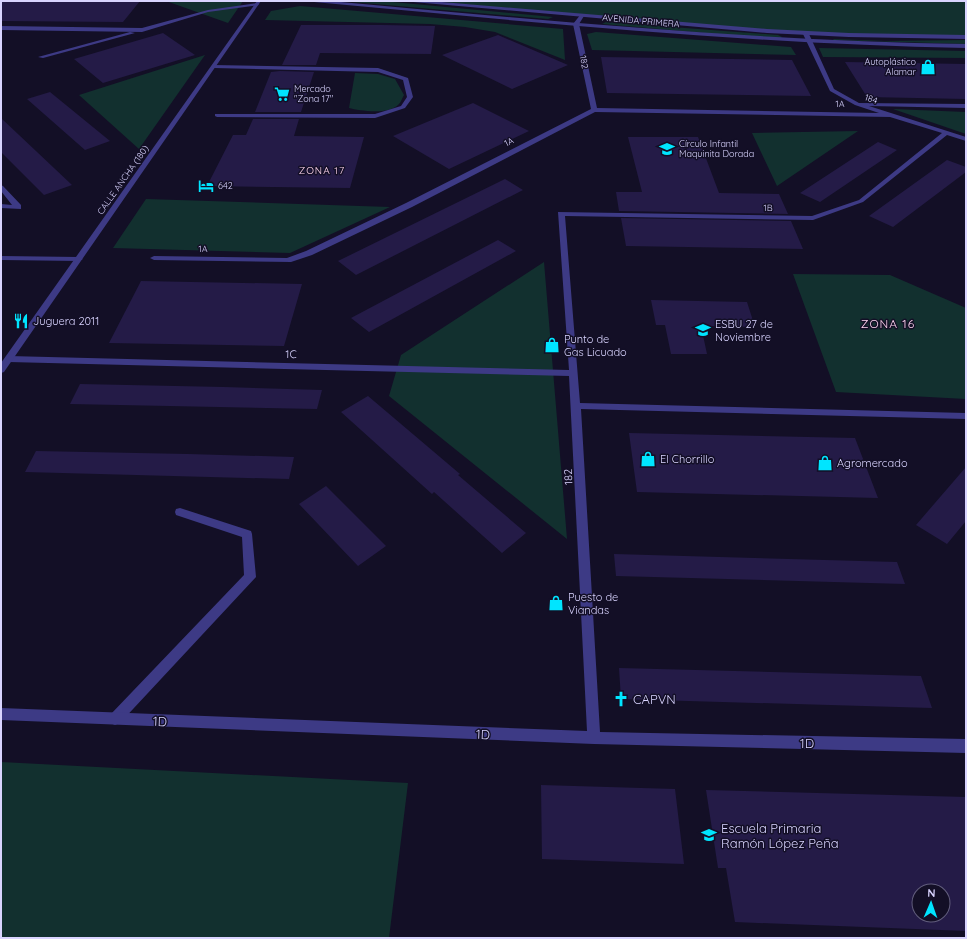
<svg xmlns="http://www.w3.org/2000/svg" width="967" height="939" font-family="Quicksand,sans-serif">
<rect width="100%" height="100%" fill="#130f26"/>
<!-- green -->
<path fill="#12302f" d="M166 1H243L228 23Z
M341 1H382L553 17 548 19Z
M428 1H966V36L803 34Z
M300 6 563 29 565 60 495 32 465 27 430 24 265 20 271 11Z
M606 22 778 35 782 37 781 38H762L602 24Z
M596 32 791 47 796 55 592 50 587 34Z
M834 39 886 41 966 40V44L833 40Z
M819 48 966 51V58L823 57Z
M205 55 139 149 79 95Z
M355 73 378 74 395 79 404 95C402 98 401 102 399 104 389 115 361 111 349 108Z
M893 109 966 112V134Z
M858 131 777 186 752 133Z
M146 199 390 207 290 253 113 248Z
M544 262 567 539 389 396 401 355Z
M793 274 890 275 966 308V399L836 392Z
M1 762 408 783 389 938H1Z"/>
<!-- building -->
<path fill="#241b47" fill-rule="evenodd" d="M1 1H140L123 22 1 21Z
M301 25H382L435 26 431 54 320 53 316 65H282Z
M163 33 195 55 103 83 74 59Z
M498 35 568 65 512 89 442 55Z
M601 57 792 60 811 96 607 93Z
M845 62 966 64V99L867 97Z
M280 71 314 72 301 112H255L271 72Z
M50 92 110 141 85 150 27 99Z
M473 103 529 131 449 169 393 136Z
M1 118 72 185 44 195 1 152Z
M253 119H299L294 136 364 137 350 188 207 186 233 135H246Z
M628 137H698L719 193 779 194 788 214 619 211 616 192H642Z
M878 142 897 150 820 202 800 193Z
M947 160 966 167V172L893 227 869 216Z
M505 179 523 190 356 275 338 261Z
M621 218 791 221 803 249 626 246Z
M498 240 516 251 369 332 351 318Z
M141 281 302 284 284 346 109 343Z
M651 300 747 302 755 327 701 326 707 354H671L665 325H656Z
M80 384 224 387 322 390 317 409 70 404Z
M368 396 460 474 458 475 526 533 502 553 434 492 432 494 341 412Z
M629 433 855 438 878 498 637 492Z
M36 451 188 454 294 457 289 479 25 472Z
M966 467V521L947 544 916 525Z
M326 486 386 546 358 566 299 504Z
M614 554 897 562 905 584 616 576Z
M619 668 921 676 932 708 621 699Z
M541 785 675 789 684 864 542 859Z
M706 790 966 797V931L735 922 726 868H718ZM919 891H943V915H919Z"/>
<g fill="none" stroke-linecap="round" stroke-linejoin="round">
<!-- service -->
<path fill="#3d3a85" fill-rule="evenodd" d="M257 3 259 5 208 12 142 32 1 30V26L142 28 208 10Z
M130 32 135 33 43 58 38 57Z
M212 65 378 68 408 78 413 97 405 108 375 118 217 117 215 116V114H375L401 106 407 97 403 80 378 72 214 68 212 67Z
M180 508 251 531 252 534 256 577 120 723 115 725 110 723 109 719 110 715 244 575 242 537 176 515 175 512 176 509Z"/>
<!-- minor -->
<path fill="#3d3a85" fill-rule="evenodd" d="M581 14 584 16 579 24 597 108 879 113 855 105 830 91 803 34 806 32 809 34 834 89 859 103 966 104V108L869 106 966 137V141L947 135 863 202 813 220 565 216 580 403 966 413V419L581 409 600 732 966 739V753L594 744 1 720V708L587 731 569 376 9 362 5 359 9 356 569 370 558 212 812 216 859 200 942 133 890 117 595 112 412 207 312 255 291 262 154 260 150 258 154 256 287 258 306 251 406 203 591 109 573 24Z
M1 185 3 186 21 205V209L1 208V204L12 205 1 191Z
M1 256 79 257 83 259 79 261 1 260Z"/>
<!-- tertiary -->
<path fill="#3d3a85" fill-rule="evenodd" d="M257 1H261L4 372 1 373V363Z
M312 1H330C542 20 753 41 966 44V48C748 44 531 22 314 2Z
M411 1H430L767 29 849 33 966 35V39L849 37 767 33 413 2Z"/>
</g>
<!-- icons -->
<defs>
<g id="shop-bare" transform="scale(1.2)"><path d="M-5-2.5h2.3a2.7 3.5 0 0 1 5.4 0H5L5.5 6h-11ZM-1.5-2.5h3a1.5 2.3 0 0 0-3 0Z" fill="#00e5ff" stroke="#130f26" stroke-width="2.5" paint-order="stroke"/></g>
<g id="supermarket-bare" transform="scale(1.2)"><path d="M-6-5.5h2.5l.6 2H6L4.5 2H-2.5L-4.4-4H-6ZM-1.5 3.2a1.3 1.3 0 1 0 .1 0ZM3 3.2a1.3 1.3 0 1 0 .1 0Z" fill="#00e5ff" stroke="#130f26" stroke-width="2.5" paint-order="stroke"/></g>
<g id="school-bare" transform="scale(1.2)"><path d="M0-5L7-2L0 1L-7-2ZM-4 1L0 2.5L4 1V4Q0 6-4 4Z" fill="#00e5ff" stroke="#130f26" stroke-width="2.5" paint-order="stroke"/></g>
<g id="hotel-bare" transform="scale(1.2)"><path d="M-6-4.5h1.5V1H6V5H4.5V3h-9V5H-6ZM-4 0a1.8 1.8 0 1 1 3.6 0ZM.5 0V-2.5h3Q6-2.5 6 0Z" fill="#00e5ff" stroke="#130f26" stroke-width="2.5" paint-order="stroke"/></g>
<g id="restaurant-bare" transform="scale(1.2)"><path d="M-5-6h1v4h1v-4h1v4h1v-4h1v5L-1.5 .5V6h-2V.5L-5-1ZM5-6V6H3V1.5H1.5Q1.5-4 5-6Z" fill="#00e5ff" stroke="#130f26" stroke-width="2.5" paint-order="stroke"/></g>
<g id="church-bare" transform="scale(1.2)"><path d="M-1.2-6h2.4v3.5h3.3v2.4h-3.3V6h-2.4V-.1h-3.3v-2.4h3.3Z" fill="#00e5ff" stroke="#130f26" stroke-width="2.5" paint-order="stroke"/></g>
</defs>
<g fill-rule="evenodd">
<use href="#shop-bare" x="928" y="67"/>
<use href="#supermarket-bare" x="282" y="94"/>
<use href="#school-bare" x="667" y="149"/>
<use href="#hotel-bare" x="206" y="186"/>
<use href="#restaurant-bare" x="21" y="321"/>
<use href="#school-bare" x="703" y="330"/>
<use href="#shop-bare" x="552" y="345"/>
<use href="#shop-bare" x="648" y="459"/>
<use href="#shop-bare" x="825" y="463"/>
<use href="#shop-bare" x="556" y="603"/>
<use href="#church-bare" x="621" y="699"/>
<use href="#school-bare" x="709" y="835"/>
</g>
<g text-anchor="middle" stroke-width="3" stroke-linejoin="round" paint-order="stroke">
<!-- far-street labels -->
<g font-size="9" fill="#d9d4ff" stroke="#130f26">
<text transform="translate(641 21) rotate(5)" y="3">AVENIDA PRIMERA</text>
<text transform="translate(584 62) rotate(79)" y="3">182</text>
<text transform="translate(871 99) rotate(19)" y="3">184</text>
<text transform="translate(840 104) rotate(1)" y="3">1A</text>
<text transform="translate(509 142) rotate(-27)" y="3">1A</text>
<text transform="translate(123 180) rotate(-55)" y="3">CALLE ANCHA (180)</text>
<text transform="translate(768 208) rotate(1)" y="3">1B</text>
<text transform="translate(203 249) rotate(1)" y="3">1A</text>
</g>
<!-- far-poi labels -->
<g font-size="9" fill="#d9d4ff" stroke="#130f26" text-anchor="start">
<text x="916" y="65" text-anchor="end">Autoplástico<tspan x="916" dy="10">Alamar</tspan></text>
<text x="294" y="92">Mercado<tspan x="294" dy="10">"Zona 17"</tspan></text>
<text x="679" y="147">Círculo Infantil<tspan x="679" dy="10">Maquinita Dorada</tspan></text>
<text x="218" y="189">642</text>
</g>
<!-- far-neighbourhood labels -->
<g font-size="10" letter-spacing="1" fill="#ffd6f0" stroke="#130f26">
<text x="322" y="174">ZONA 17</text>
</g>
<!-- poi labels -->
<g font-size="11" fill="#d9d4ff" stroke="#130f26" text-anchor="start">
<text x="33" y="325">Juguera 2011</text>
<text x="715" y="328">ESBU 27 de<tspan x="715" dy="13">Noviembre</tspan></text>
<text x="564" y="343">Punto de<tspan x="564" dy="13">Gas Licuado</tspan></text>
<text x="660" y="463">El Chorrillo</text>
<text x="837" y="467">Agromercado</text>
<text x="568" y="601">Puesto de<tspan x="568" dy="13">Viandas</tspan></text>
</g>
<!-- street labels -->
<g font-size="11" fill="#d9d4ff" stroke="#130f26">
<text transform="translate(291 354) rotate(1)" y="4">1C</text>
<text transform="translate(568 477) rotate(-93)" y="4">182</text>
</g>
<!-- neighbourhood labels -->
<g font-size="12" letter-spacing="1" fill="#ffd6f0" stroke="#130f26">
<text x="888" y="328">ZONA 16</text>
</g>
<!-- near-poi labels -->
<g font-size="13" fill="#d9d4ff" stroke="#130f26" text-anchor="start">
<text x="633" y="704">CAPVN</text>
<text x="721" y="833">Escuela Primaria<tspan x="721" dy="15">Ramón López Peña</tspan></text>
</g>
<!-- near-street labels -->
<g font-size="13" fill="#d9d4ff" stroke="#130f26">
<text transform="translate(160 721) rotate(2)" y="5">1D</text>
<text transform="translate(483 734) rotate(2)" y="5">1D</text>
<text transform="translate(807 743) rotate(1)" y="5">1D</text>
</g>
</g>
<!-- border -->
<rect width="967" height="939" fill="none" stroke="#d9d4ff" stroke-width="4"/>
<!-- north arrow -->
<g transform="translate(931 903) rotate(2)"><circle r="19" fill="#130f26" stroke="#625e7d"/>
<path d="M0-3L7 15L0 10L-7 15Z" fill="#00e5ff"/>
<text y="-6" font-size="11" font-weight="bold" text-anchor="middle" fill="#d9d4ff">N</text>
</g>
</svg>
